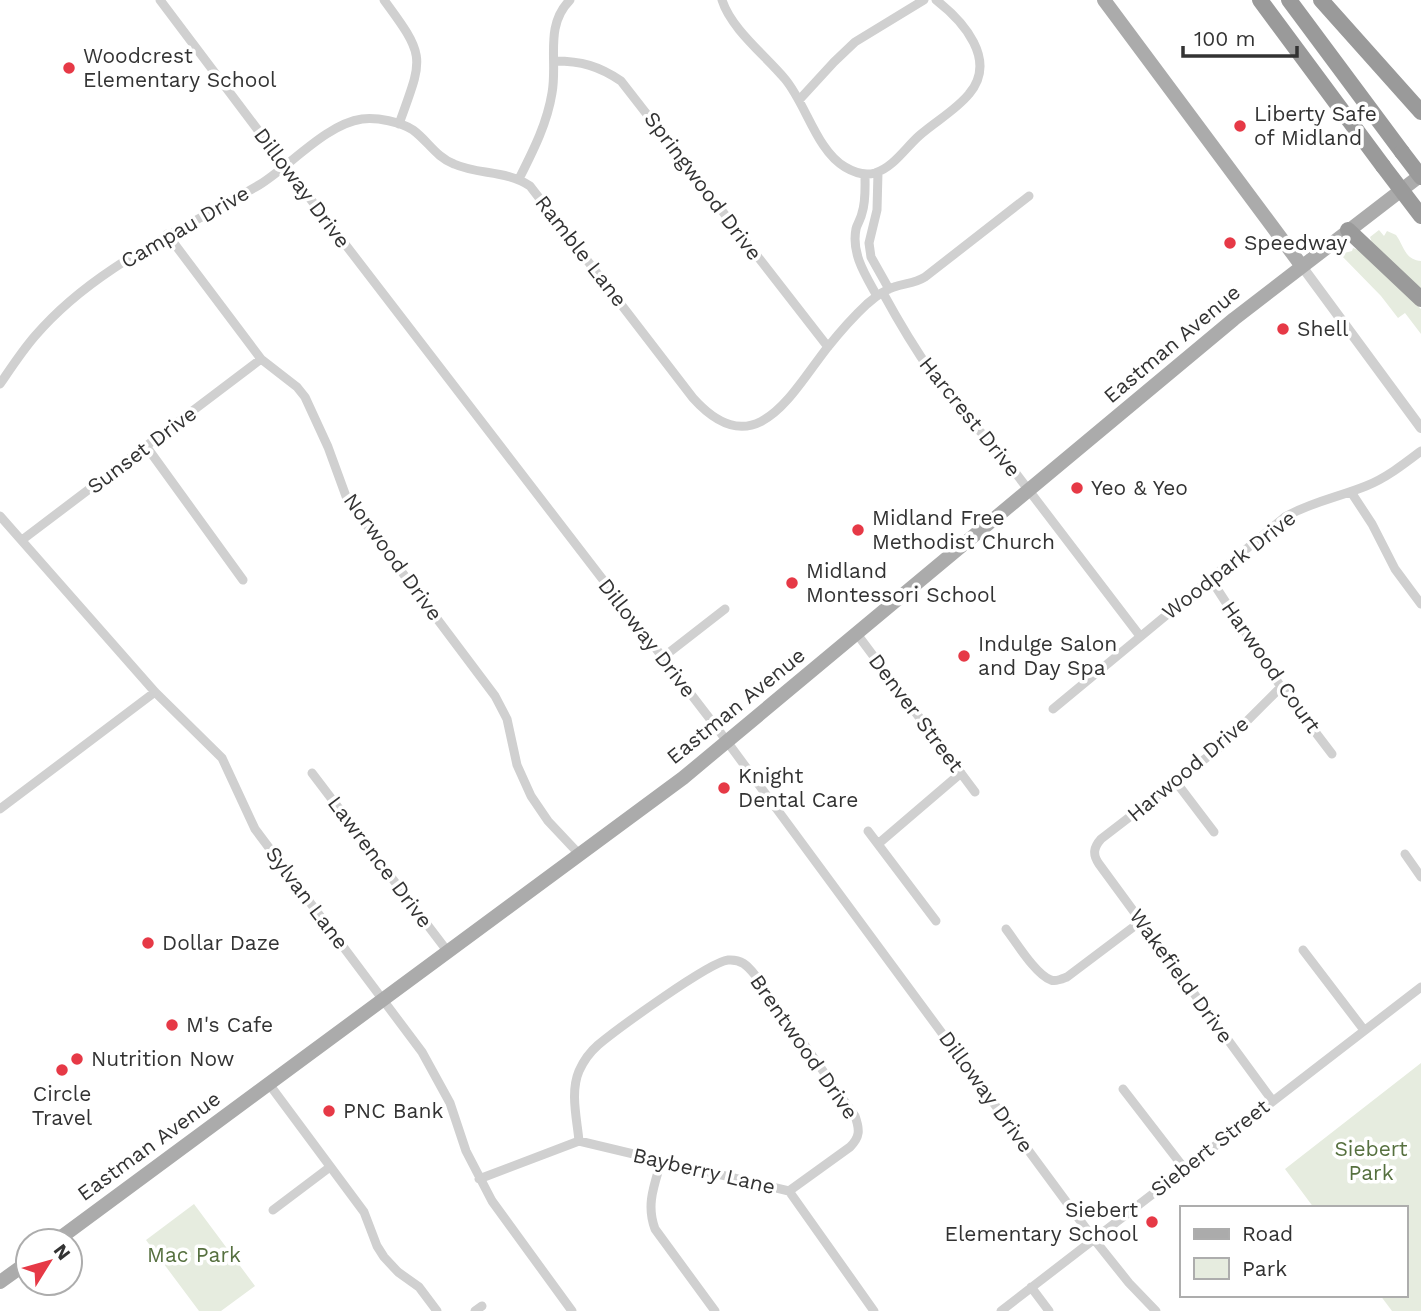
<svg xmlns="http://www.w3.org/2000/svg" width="1421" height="1311" font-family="'Work Sans',sans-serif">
<rect width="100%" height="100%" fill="#fff"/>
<!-- green -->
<path fill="#e6ecdf" d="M1379 230 1384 236 1387 231 1396 235C1404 246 1405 260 1421 261V292L1372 243 1370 237Z
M1353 248 1361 251 1421 309V334L1405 313 1398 318 1381 296 1340 254 1352 251Z
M1421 1063V1311H1392L1380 1295H1405V1208H1314L1285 1169Z
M194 1204 255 1286 221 1311H199L146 1240Z"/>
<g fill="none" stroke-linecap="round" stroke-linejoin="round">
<!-- minor -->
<path stroke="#d0d0d0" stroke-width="9" d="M160 0 285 166 720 732 1093 1238 1129 1283 1156 1311
M384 0C427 58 423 57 399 124
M722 0C731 29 766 56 785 79 806 104 817 151 845 167 855 173 864 176 875 173 894 167 906 147 920 135 936 121 956 110 969 94 998 60 963 21 936 0
M555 61C581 61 599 66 621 81L828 347
M800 99 834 62 855 42 924 0
M878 172 877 210 869 243 871 257 889 289
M865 175C865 188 866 201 862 213 861 219 857 224 856 229 851 254 866 276 877 296
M519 179C533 151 547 124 552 93 558 61 544 26 570 0
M167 234 261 359 297 387 305 397 328 447 347 499 495 696 507 719 517 765 531 796 548 821 580 855
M883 293C913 348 948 403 995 446L1140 636
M0 384C11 368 22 351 35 336 95 266 181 231 259 185 290 166 326 124 362 119 377 117 401 122 413 130 428 141 436 157 454 164 479 175 506 170 530 186L693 398C755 467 791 394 827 348 839 333 853 317 867 304 875 297 884 290 894 287 905 283 914 284 925 277L1029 196
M146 446 243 580
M1351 492 1372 524 1395 569 1421 604
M0 516 155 692 222 758 255 829 422 1052 450 1103 466 1151 492 1201 572 1311
M22 540 261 359
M1210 578 1281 687 1332 754
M857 634 975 792
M662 658 725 609
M1053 709 1285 517C1311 502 1339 497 1366 486 1386 478 1404 464 1421 451
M312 773 448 952
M1176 782 1214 832
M0 809 155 692
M868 831 936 921
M878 844 961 773
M1405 854 1421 877
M1006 929C1016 942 1036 975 1051 980 1056 982 1062 979 1067 977L1140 922
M1303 950 1364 1030
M269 1084 364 1212 377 1246 384 1257 398 1272 419 1287 437 1311
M1123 1089 1184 1168
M1272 1100 1099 864C1092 854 1094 847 1101 839L1223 745 1281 687
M579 1141C577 1119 570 1092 579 1071 583 1062 590 1052 598 1045 616 1030 709 962 728 960 741 959 747 965 755 975L855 1116C860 1130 860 1137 850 1147L789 1191
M661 1162C654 1186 646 1205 655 1229L715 1311
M479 1179 579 1141 789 1191 874 1311
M273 1210 330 1167
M1031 1287 1049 1311
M475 1311 482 1306
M1001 1311 1421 987"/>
<!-- tertiary -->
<path stroke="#d0d0d0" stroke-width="10" d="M1301 265 1421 428"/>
<!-- primary -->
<path stroke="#ababab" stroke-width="14" d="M1104 0 1301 265
M56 1241 683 778 1234 319 1421 175
M0 1282 28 1262"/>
<!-- motorway -->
<path stroke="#9a9a9a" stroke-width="16" d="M1260 0 1383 166
M1289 0 1402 152
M1321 0 1421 112
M1348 230 1421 299"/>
<!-- motorway-bridge -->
<path stroke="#9a9a9a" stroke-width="16" d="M1402 152 1421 177
M1383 166 1421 216"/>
</g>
<!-- markers -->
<g fill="#e63946" stroke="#fff" stroke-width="2.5">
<circle cx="69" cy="68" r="7"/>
<circle cx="1240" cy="126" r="7"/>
<circle cx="1230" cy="243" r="7"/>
<circle cx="1283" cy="329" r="7"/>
<circle cx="1077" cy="488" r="7"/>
<circle cx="858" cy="530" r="7"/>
<circle cx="792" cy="583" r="7"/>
<circle cx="964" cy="656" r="7"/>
<circle cx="724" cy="788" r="7"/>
<circle cx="148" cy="943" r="7"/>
<circle cx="172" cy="1025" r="7"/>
<circle cx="77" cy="1059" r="7"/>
<circle cx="62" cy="1070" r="7"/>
<circle cx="329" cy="1111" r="7"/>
<circle cx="1152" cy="1222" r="7"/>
</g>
<g text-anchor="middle" stroke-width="7" stroke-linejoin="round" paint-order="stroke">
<!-- poi labels -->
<g font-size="21" fill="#333" stroke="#fff" text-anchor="start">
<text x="83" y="63">Woodcrest<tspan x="83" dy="24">Elementary School</tspan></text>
<text x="1254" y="121">Liberty Safe<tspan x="1254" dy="24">of Midland</tspan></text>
<text x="1244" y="250">Speedway</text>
<text x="1297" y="336">Shell</text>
<text x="1091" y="495">Yeo &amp; Yeo</text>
<text x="872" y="525">Midland Free<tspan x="872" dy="24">Methodist Church</tspan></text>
<text x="806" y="578">Midland<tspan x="806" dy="24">Montessori School</tspan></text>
<text x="978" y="651">Indulge Salon<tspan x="978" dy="24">and Day Spa</tspan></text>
<text x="738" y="783">Knight<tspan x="738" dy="24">Dental Care</tspan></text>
<text x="162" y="950">Dollar Daze</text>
<text x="186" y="1032">M's Cafe</text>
<text x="91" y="1066">Nutrition Now</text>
<text x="62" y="1101" text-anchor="middle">Circle<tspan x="62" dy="24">Travel</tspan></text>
<text x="343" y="1118">PNC Bank</text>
<text x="1138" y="1217" text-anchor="end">Siebert<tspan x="1138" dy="24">Elementary School</tspan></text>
</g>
<!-- street labels -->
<g font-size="21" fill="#333" stroke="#fff">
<text transform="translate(703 186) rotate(53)" y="7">Springwood Drive</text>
<text transform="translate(302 188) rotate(53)" y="7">Dilloway Drive</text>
<text transform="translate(185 227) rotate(-30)" y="7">Campau Drive</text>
<text transform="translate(581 251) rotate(52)" y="7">Ramble Lane</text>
<text transform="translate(1172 344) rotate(-40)" y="7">Eastman Avenue</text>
<text transform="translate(970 417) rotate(51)" y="7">Harcrest Drive</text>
<text transform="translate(142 450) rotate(-37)" y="7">Sunset Drive</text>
<text transform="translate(393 557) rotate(54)" y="7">Norwood Drive</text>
<text transform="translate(1229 565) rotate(-38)" y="7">Woodpark Drive</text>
<text transform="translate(647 638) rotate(52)" y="7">Dilloway Drive</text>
<text transform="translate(1271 667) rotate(55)" y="7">Harwood Court</text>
<text transform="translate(736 706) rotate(-39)" y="7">Eastman Avenue</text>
<text transform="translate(916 713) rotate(53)" y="7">Denver Street</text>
<text transform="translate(1188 769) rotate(-40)" y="7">Harwood Drive</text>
<text transform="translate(380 862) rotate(53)" y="7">Lawrence Drive</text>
<text transform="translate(307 898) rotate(53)" y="7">Sylvan Lane</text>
<text transform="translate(1181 976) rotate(54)" y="7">Wakefield Drive</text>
<text transform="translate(804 1047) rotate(55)" y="7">Brentwood Drive</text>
<text transform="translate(986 1092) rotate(54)" y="7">Dilloway Drive</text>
<text transform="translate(149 1146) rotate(-36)" y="7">Eastman Avenue</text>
<text transform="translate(1210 1148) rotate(-38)" y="7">Siebert Street</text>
<text transform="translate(704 1171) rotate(13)" y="7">Bayberry Lane</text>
</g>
<!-- park labels -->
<g font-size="21" fill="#56703f" stroke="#fff">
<text x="1371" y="1156">Siebert<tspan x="1371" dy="24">Park</tspan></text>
<text x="194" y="1262">Mac Park</text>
</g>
</g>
<!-- legend -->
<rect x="1180" y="1206" width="228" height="91" fill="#ffffff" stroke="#adadad" stroke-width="2"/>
<rect x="1194" y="1229" width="35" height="10" fill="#ababab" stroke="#adadad" stroke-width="2"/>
<text x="1242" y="1241" font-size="21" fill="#333333">Road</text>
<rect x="1194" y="1258" width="35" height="21" fill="#e6ecdf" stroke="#adadad" stroke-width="2"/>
<text x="1242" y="1276" font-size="21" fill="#333333">Park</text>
<!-- north arrow -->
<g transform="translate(49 1262) rotate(53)"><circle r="33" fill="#ffffff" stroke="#adadad" stroke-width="2"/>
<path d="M0-5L12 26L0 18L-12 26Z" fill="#e63946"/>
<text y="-10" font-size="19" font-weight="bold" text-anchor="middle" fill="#333333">N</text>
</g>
<!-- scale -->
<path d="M1183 46v10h114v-10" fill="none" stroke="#333333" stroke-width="3.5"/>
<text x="1194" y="46" font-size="21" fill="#333333" stroke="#ffffff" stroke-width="5" paint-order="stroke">100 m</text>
</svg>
